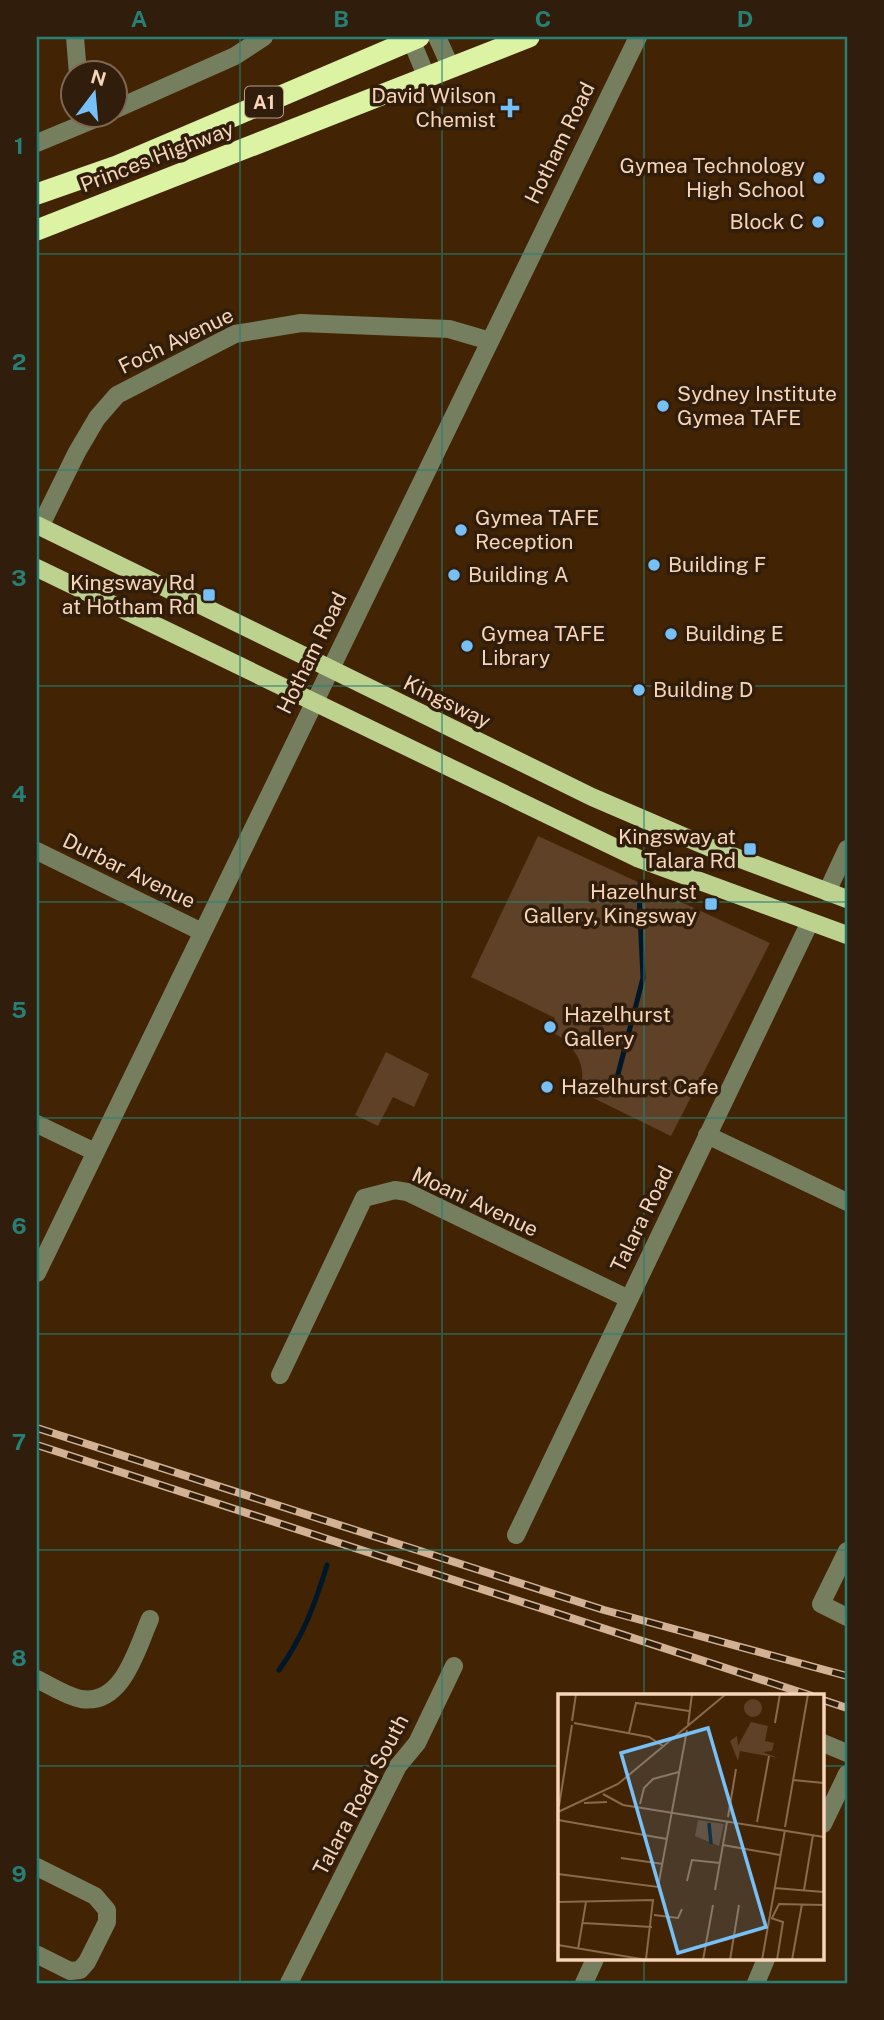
<svg xmlns="http://www.w3.org/2000/svg" width="884" height="2020" font-family="'Public Sans',sans-serif">
<rect width="100%" height="100%" fill="#422303"/>
<!-- green -->
<path fill="#5f4127" d="M538 836 770 943 671 1136 579 1091C590 1066 572 1041 550 1031L555 1018 471 977Z
M386 1052 429 1074 414 1107 393 1097 378 1126 355 1115Z"/>
<g fill="none" stroke-linecap="round" stroke-linejoin="round">
<!-- stream -->
<path stroke="#00172a" stroke-width="5" d="M596 1095 598 1087 617 1078 643 978 639 894
M279 1670C303 1637 315 1604 327 1565"/>
<!-- minor -->
<path stroke="#757f5f" stroke-width="18" d="M75 37 78 74
M410 37 427 78
M437 37 451 68
M116 109 235 56 264 37
M37 143 102 116
M40 527 77 452 97 418 117 395 235 334 301 323 449 329 490 341
M37 851 202 932
M827 892 847 849
M37 1124 95 1152
M707 1135 847 1202
M37 1273 638 37
M280 1375 364 1198 395 1190 407 1192 629 1299
M516 1535 810 922
M847 1551 821 1604 847 1617
M37 1679C51 1686 66 1696 81 1699 123 1706 137 1648 150 1619
M823 1743 847 1753
M823 1824 847 1774
M37 1867 95 1896 107 1910V1922L87 1962 80 1970 70 1971 38 1955
M289 1983 398 1766 417 1743 454 1666
M584 1983 595 1959
M756 1983 766 1959"/>
<!-- major -->
<path stroke="#bed290" stroke-width="18" d="M37 525 592 797 706 846 847 899
M37 568 637 858 847 935"/>
<!-- highway -->
<path stroke="#dbf3a3" stroke-width="21" d="M37 194 117 166 419 37
M37 230 529 37"/>
<!-- rail casing -->
<g stroke="#d2b194" stroke-width="8">
<path id="rail" d="M37 1428 604 1610 847 1676
M37 1445 812 1696
M823 1700 847 1708"/>
</g>
<!-- rail -->
<use href="#rail" stroke="#301d0b" stroke-width="5" stroke-dasharray="16" stroke-linecap="butt"/>
</g>
<!-- grid -->
<path fill="none" stroke="#268076" stroke-width="2" stroke-opacity="0.55" d="M240 37V1983M442 37V1983M644 37V1696M37 254H847M37 470H847M37 686H847M37 902H847M37 1118H847M37 1334H847M37 1550H847M37 1766H560M823 1766H847M644 1959V1983"/>
<!-- markers -->
<g fill="#76c0f7" stroke="#301d0b" stroke-width="2.5">
<path d="M506.5 97.5h7v7h7v7h-7v7h-7v-7h-7v-7h7z"/>
<circle cx="819" cy="178" r="7"/>
<circle cx="818" cy="222" r="7"/>
<circle cx="663" cy="406" r="7"/>
<circle cx="461" cy="530" r="7"/>
<circle cx="654" cy="565" r="7"/>
<circle cx="454" cy="575" r="7"/>
<rect x="202" y="588" width="14" height="14" rx="3.5"/>
<circle cx="671" cy="634" r="7"/>
<circle cx="467" cy="646" r="7"/>
<circle cx="639" cy="690" r="7"/>
<rect x="743" y="842" width="14" height="14" rx="3.5"/>
<rect x="704" y="897" width="14" height="14" rx="3.5"/>
<circle cx="550" cy="1027" r="7"/>
<circle cx="547" cy="1087" r="7"/>
</g>
<g text-anchor="middle" stroke-width="7" stroke-linejoin="round" paint-order="stroke">
<!-- shield labels -->
<rect fill="#301d0b" stroke="#bb9e85" stroke-width="2" x="245" y="86.5" width="38" height="31" rx="5"/>
<g font-size="19" font-weight="bold" fill="#f7d5b9">
<text x="264" y="109">A1</text>
</g>
<!-- poi labels -->
<g font-size="21" fill="#f7d5b9" stroke="#301d0b" text-anchor="start">
<text x="496" y="103" text-anchor="end">David Wilson<tspan x="496" dy="24">Chemist</tspan></text>
<text x="805" y="173" text-anchor="end">Gymea Technology<tspan x="805" dy="24">High School</tspan></text>
<text x="804" y="229" text-anchor="end">Block C</text>
<text x="677" y="401">Sydney Institute<tspan x="677" dy="24">Gymea TAFE</tspan></text>
<text x="475" y="525">Gymea TAFE<tspan x="475" dy="24">Reception</tspan></text>
<text x="668" y="572">Building F</text>
<text x="468" y="582">Building A</text>
<text x="195" y="590" text-anchor="end">Kingsway Rd<tspan x="195" dy="24">at Hotham Rd</tspan></text>
<text x="481" y="641">Gymea TAFE<tspan x="481" dy="24">Library</tspan></text>
<text x="685" y="641">Building E</text>
<text x="653" y="697">Building D</text>
<text x="736" y="844" text-anchor="end">Kingsway at<tspan x="736" dy="24">Talara Rd</tspan></text>
<text x="697" y="899" text-anchor="end">Hazelhurst<tspan x="697" dy="24">Gallery, Kingsway</tspan></text>
<text x="564" y="1022">Hazelhurst<tspan x="564" dy="24">Gallery</tspan></text>
<text x="561" y="1094">Hazelhurst Cafe</text>
</g>
<!-- street labels -->
<g font-size="21" fill="#f7d5b9" stroke="#301d0b">
<text transform="translate(560 143) rotate(-64)" y="7">Hotham Road</text>
<text transform="translate(157 157) rotate(-21)" y="7">Princes Highway</text>
<text transform="translate(176 341) rotate(-26)" y="7">Foch Avenue</text>
<text transform="translate(312 653) rotate(-64)" y="7">Hotham Road</text>
<text transform="translate(447 702) rotate(26)" y="7">Kingsway</text>
<text transform="translate(129 871) rotate(26)" y="7">Durbar Avenue</text>
<text transform="translate(475 1202) rotate(25)" y="7">Moani Avenue</text>
<text transform="translate(642 1219) rotate(-64)" y="7">Talara Road</text>
<text transform="translate(361 1795) rotate(-62)" y="7">Talara Road South</text>
</g>
</g>
<!-- overview -->
<g transform="translate(558 1694)">
<rect width="266" height="266" fill="#422303"/>
<path d="M186 14a9 9 0 1 1 18 0a9 9 0 1 1-18 0ZM193 28 210 32 207 47 216 49 214 57 205 58 220 64 182 57 180 67 172 47 179 42 180 52ZM140 126 166 130 161 152 137 142Z" fill="#5f4127"/>
<path fill="none" stroke="#00172a" stroke-width="3.5" d="M151 129 153 150"/>
<path fill="none" stroke="#8a6a4c" stroke-width="2" d="M14 27 18 0M16 29 91 43 105 52M217 29 222 0M130 31 134 0M71 39 78 9 131 17M235 86 266 89M45 100 65 111 266 143M26 109 49 108M82 110 86 94 95 85 121 78M1 112 14 31M0 118 60 90 168 0M170 123 178 75M0 126 109 145M199 128 211 62M227 133 250 0M165 151 222 161M63 164 105 170M0 180 100 193 129 36M129 187 134 166 162 169M216 194 266 198M157 196 169 128M246 196 255 141M0 208 95 206 88 265M96 221 120 224 124 215M213 224 225 228 219 266M214 224 221 210 266 211M25 229 94 233M0 251 89 266M20 255 28 208M145 266 155 211M172 266 181 211M204 266 227 136M234 266 244 210"/>
<path fill="#76c0f7" fill-opacity="0.15" stroke="#76c0f7" stroke-width="3.5" d="M150 34 208 233 120 259 63 59Z"/>
<rect width="266" height="266" fill="none" stroke="#f7d5b9" stroke-width="3.5"/>
</g>
<!-- border -->
<rect width="884" height="2020" fill="none" stroke="#301d0b" stroke-width="77"/>
<!-- north arrow -->
<g transform="translate(94 94) rotate(16)"><circle r="33" fill="#301d0b" stroke="#806751" stroke-width="2"/>
<path d="M0-5L12 26L0 18L-12 26Z" fill="#76c0f7"/>
<text y="-10" font-size="19" font-weight="bold" text-anchor="middle" fill="#f7d5b9">N</text>
</g>
<rect x="38" y="38" width="808" height="1944" fill="none" stroke="#268076" stroke-width="2.5"/>
<g font-size="23" text-anchor="middle" font-weight="bold" fill="#268076">
<text x="139" y="27">A</text>
<text x="341" y="27">B</text>
<text x="543" y="27">C</text>
<text x="745" y="27">D</text>
<text x="19" y="154">1</text>
<text x="19" y="370">2</text>
<text x="19" y="586">3</text>
<text x="19" y="802">4</text>
<text x="19" y="1018">5</text>
<text x="19" y="1234">6</text>
<text x="19" y="1450">7</text>
<text x="19" y="1666">8</text>
<text x="19" y="1882">9</text>
</g>
</svg>
